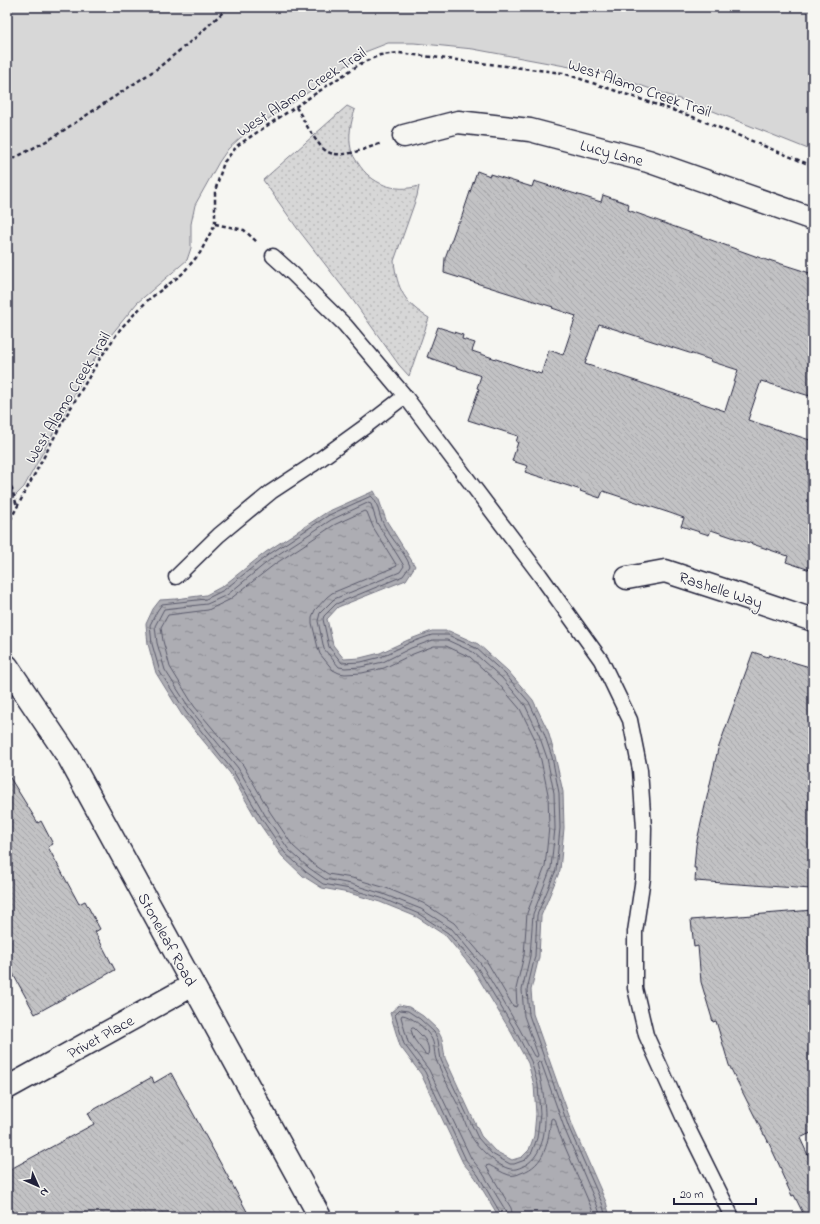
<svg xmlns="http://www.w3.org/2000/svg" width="820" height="1224" font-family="'Indie Flower',sans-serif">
<defs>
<pattern id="park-dots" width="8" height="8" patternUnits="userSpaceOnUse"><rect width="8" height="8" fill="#d7d7d7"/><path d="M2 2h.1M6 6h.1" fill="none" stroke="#b8b8b9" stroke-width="1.8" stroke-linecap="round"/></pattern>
<pattern id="water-ripples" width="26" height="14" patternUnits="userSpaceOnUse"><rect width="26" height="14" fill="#adadb3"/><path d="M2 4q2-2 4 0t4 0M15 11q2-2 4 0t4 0" fill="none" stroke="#8c8c93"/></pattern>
<pattern id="building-back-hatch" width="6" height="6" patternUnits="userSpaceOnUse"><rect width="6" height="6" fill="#c2c2c4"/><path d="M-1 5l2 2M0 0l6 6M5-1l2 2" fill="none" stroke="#a6a6a9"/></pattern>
</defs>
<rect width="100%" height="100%" fill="#f6f6f2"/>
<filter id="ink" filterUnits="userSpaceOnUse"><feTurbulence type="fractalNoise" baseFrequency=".025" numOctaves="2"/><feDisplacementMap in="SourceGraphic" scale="8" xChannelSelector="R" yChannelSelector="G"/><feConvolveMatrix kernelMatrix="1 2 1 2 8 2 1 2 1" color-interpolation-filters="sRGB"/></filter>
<g filter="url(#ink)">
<!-- green -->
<path fill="#d7d7d7" stroke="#7c7c89" d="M7 7H809L813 10V151L708 109 608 74 473 49 414 43H388L365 52 328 79 240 138 228 149 219 162 195 205 191 224V248L187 260 137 303 107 340 88 369 24 487 7 504Z"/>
<!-- park -->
<path fill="url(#park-dots)" stroke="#7c7c89" d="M347 106 355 110C351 122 348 136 351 149 352 154 355 159 358 163 371 184 395 193 419 186L417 196 394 261C397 289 405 304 429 318L409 376 399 365 352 299 297 228 263 180Z"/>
<!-- water -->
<path fill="url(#water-ripples)" stroke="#757583" d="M374 491 379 500 386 520 415 566 406 580 338 607 327 619 333 645 344 659 360 658 380 653 408 640 432 631H449L478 644 508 671 533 700 548 731 555 756 563 792 564 828 560 870 541 916 539 957 531 990 533 1014 573 1127 606 1202 610 1217H499L475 1177 463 1163 421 1074 400 1046 390 1013 399 1005 409 1007 423 1016 437 1029 442 1039 445 1058 481 1136 495 1151 512 1160 522 1157 529 1150 534 1136 536 1114 534 1085 528 1063 511 1032 473 969 446 936 417 917 380 902 349 893 322 888 303 876 282 856 257 820 230 773 182 715 156 673 148 644 146 624 153 609 160 600 176 599 206 595 223 586 266 552 327 512Z"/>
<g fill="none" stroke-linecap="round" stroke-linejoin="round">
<!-- shore -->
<path stroke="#5a5a6b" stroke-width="1" d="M368 503 371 504 377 523 398 556 404 566 400 572 334 599 320 613 318 621 324 649 339 667 345 668 361 667 383 662 411 648 433 640H447L473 652 502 678 525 705 539 735 547 758 554 793 555 828 551 868 533 914 530 956 522 990 524 1016 538 1055 537 1057 534 1056 519 1028 481 964 452 929 421 909 383 894 351 884 325 879 309 868 289 850 265 815 238 768 190 709 165 670 157 643 155 626 164 609 207 604 227 595 271 559 331 520Z
M365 511 367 512 373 527 397 566 332 593 327 597 315 610 312 617V623L318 648 320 654 333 670 339 673 345 674 362 673 384 668 413 654 434 646H446L470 657 497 682 520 709 534 737 541 760 548 794 549 827 545 867 527 913 524 955 516 989 517 1005 516 1007 513 1006 486 960 454 923 423 903 386 888 352 878 328 874 313 864 293 846 270 812 243 765 194 706 170 667 163 641 161 627 168 615 208 610 229 600 275 564 334 525Z
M412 1028H414C422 1036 431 1043 428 1055L425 1054 414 1039 411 1030Z
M502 1217 501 1214 478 1175 466 1160 425 1072 404 1044 395 1015 400 1010 408 1011 420 1019 434 1032 438 1040 441 1060 478 1138 492 1154 510 1164H514L525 1160 532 1152 537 1138 540 1114 538 1085 531 1061 515 1030 477 967 448 933 419 914 381 898 350 889 323 884 306 872 285 853 261 818 233 771 186 712 160 672 152 644 150 625 157 611 162 604 206 599 224 590 268 555 329 515 371 496C378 501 378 513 382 521 389 537 404 550 410 566L403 576 336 604 324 616 323 619 329 647 342 663 361 662 381 657 409 643 432 635H448L476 648 505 674 529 702 544 733 552 757 559 793 560 828 556 870 537 915 535 956 527 990 529 1015 569 1128 602 1203 606 1217
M507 1217 506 1211 482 1172 471 1158 429 1070 408 1042 401 1017 402 1015C410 1015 426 1029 430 1036 436 1044 433 1054 437 1062 444 1079 453 1095 461 1111 465 1121 468 1133 475 1142 482 1151 503 1172 516 1169 557 1158 545 1094 537 1064L539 1062H541L565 1130 597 1205 601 1217
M513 1217 511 1208 486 1166 489 1165C495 1168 502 1173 509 1175 513 1176 517 1175 521 1173 546 1165 548 1141 551 1119L553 1118 555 1119 559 1133 591 1207 595 1217"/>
</g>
<!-- building -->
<path fill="url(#building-back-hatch)" stroke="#22223b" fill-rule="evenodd" d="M477 171 490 176V174L532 187 534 181 601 202 603 195 629 204 628 210 769 261V260L813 274V397L761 381 748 420 813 441V571L786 562 788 556 711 530 709 535 681 526 684 518 670 513 603 491 600 498 580 491 581 490 525 472 528 466 512 461 518 442H516L518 436 468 420 479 389 477 388 481 376 427 357 438 327 463 335 462 339 475 343 472 351 541 374 549 350 563 355 576 316 552 308 553 307 444 273 445 258 458 222H460ZM599 324 711 360 710 361 738 370 725 411 585 364Z
M753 652 768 657 769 655 813 668V849L811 889 695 881 696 868H694L696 845 718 749Z
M7 773 38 823 41 821 53 844 48 847 79 904 85 901 100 929 95 932 115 970 35 1014 7 963Z
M813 910V1132L800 1138 813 1166V1217H805L794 1195 792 1196 781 1172 782 1171 765 1135H764L729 1065 716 1021 713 1022 701 982 698 946 694 947 691 920Z
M171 1073 250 1217H7V1171L94 1124 88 1113 152 1077 154 1083Z"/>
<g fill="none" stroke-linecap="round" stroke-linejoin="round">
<!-- service casing -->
<g stroke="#22223b" stroke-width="17">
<path id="service" d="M273 256 293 274 345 325 405 396 540 575 601 660 630 720 640 770 644 828 643 878 635 932V988L646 1035 689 1130 732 1217
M176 577 219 535 271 492 312 465 366 426 405 396"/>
</g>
<!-- minor casing -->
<g stroke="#22223b" stroke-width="25">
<path id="minor" d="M404 136 458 122 530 130 648 161 813 219
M627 578 665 571 751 599 813 620
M7 1088 193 985"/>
</g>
<!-- tertiary casing -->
<g stroke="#22223b" stroke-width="25">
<path id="tertiary" d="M7 666 69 758 320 1217"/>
</g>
<!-- path -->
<path stroke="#22223b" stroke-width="2.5" stroke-dasharray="4 3" stroke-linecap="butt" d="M296 107C303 118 317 147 328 152 342 159 367 148 382 143
M7 162 52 138 158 68 196 37 222 13 227 7
M215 224 244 230 257 242
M7 481 11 486 17 506
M7 526 63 421 99 360 121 328 148 300 182 274 200 253 215 224V191L224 162 238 145 360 64 380 55 399 53 563 73 693 117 813 166"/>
<!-- service -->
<use href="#service" stroke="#f6f6f2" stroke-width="14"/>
<!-- minor -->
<use href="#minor" stroke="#f6f6f2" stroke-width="22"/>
<!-- tertiary -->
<use href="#tertiary" stroke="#f6f6f2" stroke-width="22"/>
</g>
</g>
<g text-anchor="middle" stroke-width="3" stroke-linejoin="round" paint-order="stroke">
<!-- street labels -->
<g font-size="16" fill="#22223b" stroke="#f6f6f2">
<text transform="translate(640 87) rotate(19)" y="6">West Alamo Creek Trail</text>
<text transform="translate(301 91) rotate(-33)" y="6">West Alamo Creek Trail</text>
<text transform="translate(612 152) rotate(15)" y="6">Lucy Lane</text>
<text transform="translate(67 397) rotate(-59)" y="6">West Alamo Creek Trail</text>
<text transform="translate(721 589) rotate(18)" y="6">Rashelle Way</text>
<text transform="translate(168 939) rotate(61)" y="6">Stoneleaf Road</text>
<text transform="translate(100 1036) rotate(-29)" y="6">Privet Place</text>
</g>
</g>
<!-- margin -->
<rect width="820" height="1224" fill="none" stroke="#f6f6f2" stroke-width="24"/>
<rect x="12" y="12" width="796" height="1200" fill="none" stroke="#22223b" stroke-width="1.5" filter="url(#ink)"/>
<!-- north arrow -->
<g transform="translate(38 1186) rotate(135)" stroke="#f6f6f2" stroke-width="3" paint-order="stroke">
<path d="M0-3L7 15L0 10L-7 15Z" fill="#22223b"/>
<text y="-6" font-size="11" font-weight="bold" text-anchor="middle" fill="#22223b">N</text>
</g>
<!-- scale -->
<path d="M674 1198v6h82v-6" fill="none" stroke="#22223b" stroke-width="2"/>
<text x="680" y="1198" font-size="12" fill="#22223b" stroke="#f6f6f2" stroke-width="3" paint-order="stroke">20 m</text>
</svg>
